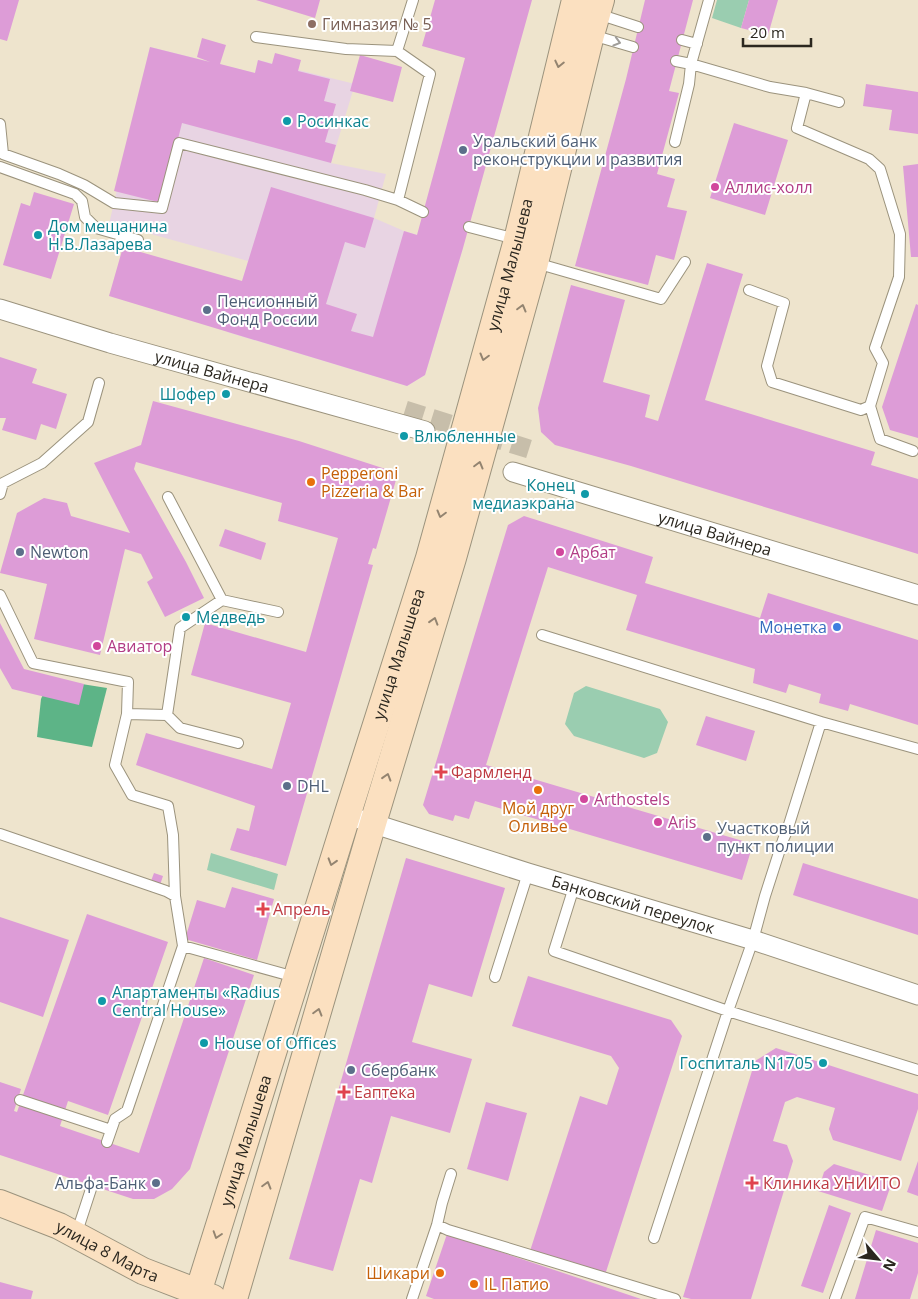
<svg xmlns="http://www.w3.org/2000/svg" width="918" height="1299" font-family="'Open Sans',sans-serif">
<rect width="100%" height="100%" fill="#eee4cd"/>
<!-- industrial -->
<path fill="#e8d4e3" d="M150 47 255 73 258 60 355 84 331 163 386 174 374 218 404 231 463 248 425 375 407 386 227 332 248 261 122 226 109 224Z"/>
<!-- green -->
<path fill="#9acdb0" d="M717 0H749L741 28 712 18Z
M586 686 660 709 668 722 657 753 644 758 574 736 565 724 574 693Z
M211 853 278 874 274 890 207 870Z"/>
<!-- forest -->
<path fill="#5db487" d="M50 679 107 688 92 747 37 737 41 699Z"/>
<!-- building -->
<path fill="#dd9cd7" d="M0 0H19L7 41 0 39Z
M256 0H320L315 18Z
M435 0H532L463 248 425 375 407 386 109 296 123 247 242 281 271 187 374 218 365 248 345 242 326 304 357 314 351 331 373 337 404 231 417 235 465 58 422 46Z
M645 0H693L669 91 679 93 657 174 675 179 667 207 687 211 674 260 656 255 648 285 575 266 626 79Z
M749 0H778L768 35 741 28Z
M202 38 226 45 220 64 255 73 258 60 272 64 275 53 301 60 298 71 330 79 324 101 336 104 325 142 336 145 331 163 182 123 162 203 114 191 150 47 210 62 197 57Z
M360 55 402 67 393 102 350 91Z
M866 84 918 92V134L889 130 892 110 863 106Z
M734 123 788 140 765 215 710 198Z
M918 164V257H911L903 166Z
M34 192 74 204 51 279 3 265 21 203 30 206Z
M707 263 743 274 705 400 875 452 871 465 918 479V554L631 466 555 445 541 432 538 408 571 285 625 300 603 382 650 395 645 417 658 421Z
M916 304 918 305V438L890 430 882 407Z
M0 357 37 369 32 383 67 394 56 429 41 424 36 440 2 430 6 418H0Z
M153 401 299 441 398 473 376 549 373 548 368 564 373 565 286 866 230 850 237 828 249 831 255 806 136 765 146 733 272 769 291 703 191 675 205 623 306 652 338 538 278 521 282 503 136 462 134 469 186 562 204 598 165 617 147 582 153 578 141 554 125 549 100 655 34 639 47 584 0 573 17 513 44 498 67 503 71 516 130 533 94 463 141 445Z
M524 516 653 557 645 583 760 618 768 593 918 640V725L850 704 848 711 819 703 821 694 789 684 786 693 753 683 755 669 626 630 637 595 548 567 486 765 753 844 742 880 475 801 469 819 455 815 453 821 429 814 423 805 508 525Z
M225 529 266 543 261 560 219 546Z
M0 623 24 669 84 684 79 705 12 689 0 668Z
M706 716 755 731 746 761 696 745Z
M406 858 505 888 472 997 429 984 412 1042 472 1059 450 1133 391 1116 372 1183 360 1179 333 1271 289 1259Z
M803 863 918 899V935L793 895Z
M154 873 163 876 160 885 151 881Z
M232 887 274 899 257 960 185 939 197 900 225 908Z
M87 914 168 942 108 1115 68 1101 60 1126 139 1153 204 958 254 975 190 1169 172 1189 154 1199H133L0 1155V1082L21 1089 14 1111 17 1112Z
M0 917 69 940 43 1017 0 1002Z
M528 976 671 1020 682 1036 605 1275 530 1251 580 1096 607 1105 619 1068 611 1056 512 1026Z
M776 1048 918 1094V1109L901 1161 833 1140 829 1129 835 1108 797 1097 785 1102 773 1141 787 1145 793 1161 751 1299H691L683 1297 755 1061Z
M486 1102 527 1113 508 1181 467 1169Z
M918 1161V1196L907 1192Z
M834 1164 892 1182 882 1211 818 1191 824 1172Z
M829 1205 851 1213 823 1293 801 1286Z
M876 1230 918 1243V1273L910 1299H855Z
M447 1234 641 1299H434L426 1296Z
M0 1282 33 1291 31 1299H0Z"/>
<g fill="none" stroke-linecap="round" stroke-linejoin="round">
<!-- street-tunnel -->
<path stroke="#c7beaa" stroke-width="19" stroke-dasharray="19 9" stroke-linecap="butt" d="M405 410 529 449"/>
<!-- lane casing -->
<g stroke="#9b937d" stroke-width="12">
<path id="lane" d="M598 14 638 27
M592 35 633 47
M256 37 346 49 397 51
M682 40 697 44
M676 61 691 64 770 87 806 93 839 102
M806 93 797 128 869 159 880 169 900 234 899 277 875 348 883 363 870 406 880 439 913 451
M0 124 3 154 59 174 84 185 114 203 162 208 179 143 365 190 398 200 423 212
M675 142 689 84 691 64 709 0
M0 167 75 194 82 201 85 217 96 228 138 240
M398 200 430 74 397 51 413 0
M469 227 516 239
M536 263 661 299 685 262
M749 290 784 303 767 366 772 382 861 410 870 406
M0 494 3 483 42 463 88 422 99 383
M0 595 33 663 128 682 127 714
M222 600 278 612
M542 635 821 722 918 749
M167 715 180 728 238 743
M0 834 166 891 175 896
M574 887 554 951 728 1011 918 1070
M183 946 295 977
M495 977 528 873
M20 1100 111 1130
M107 1142 115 1119 127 1111 183 946 175 896 173 835 168 806 132 795 115 765 127 714 167 715 180 628 222 600 168 497
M437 1225 448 1230 675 1299
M76 1235 92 1186
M654 1238 728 1011 753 940 765 896 783 840 787 831 821 722
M412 1299 437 1225 442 1203 451 1174
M835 1299 865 1217 918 1232"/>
</g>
<!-- street casing -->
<g stroke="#9b937d" stroke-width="21">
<g id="street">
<path id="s1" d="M0 309 110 343 425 431"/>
<path id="s2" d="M513 472 918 595"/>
<path id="s3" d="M362 820 528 873 753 940 918 995"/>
</g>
</g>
<!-- secondary casing -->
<g stroke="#9b937d" stroke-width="28">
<g id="secondary">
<path id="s4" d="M0 1203 59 1226 143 1271 213 1298"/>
<path id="s5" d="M196 1299 347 816 429 558 517 240 575 0"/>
<path d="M234 1299 373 823 453 558 535 263 591 35 601 0"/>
</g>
</g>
<!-- lane -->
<use href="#lane" stroke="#fff" stroke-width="10"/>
<!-- street -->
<use href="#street" stroke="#fff" stroke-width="19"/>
<!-- secondary -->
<use href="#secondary" stroke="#fbe0c0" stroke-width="26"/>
</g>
<!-- one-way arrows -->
<defs><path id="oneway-chevron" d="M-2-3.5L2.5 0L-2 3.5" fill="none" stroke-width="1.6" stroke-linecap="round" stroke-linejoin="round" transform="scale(1.25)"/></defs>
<use stroke="#a09e9a" href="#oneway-chevron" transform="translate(617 42) rotate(16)"/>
<g stroke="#938470">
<use href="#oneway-chevron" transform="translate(559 64) rotate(103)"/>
<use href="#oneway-chevron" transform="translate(522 308) rotate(-75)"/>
<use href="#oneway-chevron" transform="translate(484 357) rotate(105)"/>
<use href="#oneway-chevron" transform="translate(479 465) rotate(-75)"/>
<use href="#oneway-chevron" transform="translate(441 514) rotate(105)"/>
<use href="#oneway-chevron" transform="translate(434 621) rotate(-73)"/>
<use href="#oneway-chevron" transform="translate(387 777) rotate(-73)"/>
<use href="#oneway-chevron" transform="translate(332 862) rotate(107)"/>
<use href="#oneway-chevron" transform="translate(318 1012) rotate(-74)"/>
<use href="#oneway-chevron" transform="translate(267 1185) rotate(-74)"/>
<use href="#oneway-chevron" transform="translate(217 1235) rotate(108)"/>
</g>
<!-- markers -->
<circle fill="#8d6e63" stroke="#fff" stroke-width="2" cx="312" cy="24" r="5"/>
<g fill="#0f9aa8" stroke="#fff" stroke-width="2">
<circle cx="287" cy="121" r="5"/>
<circle cx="38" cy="235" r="5"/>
<circle cx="226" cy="394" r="5"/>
<circle cx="404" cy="436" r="5"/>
<circle cx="585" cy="494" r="5"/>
<circle cx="186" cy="617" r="5"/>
<circle cx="102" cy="1001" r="5"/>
<circle cx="204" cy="1043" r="5"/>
<circle cx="823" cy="1063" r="5"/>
</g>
<g fill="#5c6f8a" stroke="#fff" stroke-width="2">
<circle cx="463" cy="150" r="5"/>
<circle cx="207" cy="310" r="5"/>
<circle cx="20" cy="552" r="5"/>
<circle cx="287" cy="786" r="5"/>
<circle cx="707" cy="837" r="5"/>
<circle cx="351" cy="1070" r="5"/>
<circle cx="156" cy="1183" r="5"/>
</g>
<g fill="#d1479c" stroke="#fff" stroke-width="2">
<circle cx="715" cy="187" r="5"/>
<circle cx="560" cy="552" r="5"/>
<circle cx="97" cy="646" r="5"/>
<circle cx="584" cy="799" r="5"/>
<circle cx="658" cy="822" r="5"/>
</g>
<g fill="#e8710a" stroke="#fff" stroke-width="2">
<circle cx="311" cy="482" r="5"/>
<circle cx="538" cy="790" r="5"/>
<circle cx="440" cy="1273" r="5"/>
<circle cx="474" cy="1284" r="5"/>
</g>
<circle fill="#3f7fe0" stroke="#fff" stroke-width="2" cx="837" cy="627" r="5"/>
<g fill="#e0444e" stroke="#fff" stroke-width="2">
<path d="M438.5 764.5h5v5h5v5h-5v5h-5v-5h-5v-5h5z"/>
<path d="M260.5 901.5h5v5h5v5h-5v5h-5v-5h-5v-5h5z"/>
<path d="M341.5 1084.5h5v5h5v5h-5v5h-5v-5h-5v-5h5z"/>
<path d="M749.5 1175.5h5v5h5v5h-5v5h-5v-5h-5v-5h5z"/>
</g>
<g text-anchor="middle" stroke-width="4" stroke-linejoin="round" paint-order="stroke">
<!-- education labels -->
<g font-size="16" fill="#785e54" stroke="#fff" text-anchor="start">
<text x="322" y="30">Гимназия № 5</text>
</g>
<!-- culture labels -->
<g font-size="16" fill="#0d838f" stroke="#fff" text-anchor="start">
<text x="297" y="127">Росинкас</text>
<text x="48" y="232">Дом мещанина<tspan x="48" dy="18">Н.В.Лазарева</tspan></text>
<text x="216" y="400" text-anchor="end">Шофер</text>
<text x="414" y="442">Влюбленные</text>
<text x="575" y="491" text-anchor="end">Конец<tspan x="575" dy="18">медиаэкрана</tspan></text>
<text x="196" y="623">Медведь</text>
<text x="112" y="998">Апартаменты «Radius<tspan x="112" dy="18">Central House»</tspan></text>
<text x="214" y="1049">House of Offices</text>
<text x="813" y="1069" text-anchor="end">Госпиталь N1705</text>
</g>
<!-- service labels -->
<g font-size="16" fill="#4e5e75" stroke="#fff" text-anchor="start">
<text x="473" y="147">Уральский банк<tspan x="473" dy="18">реконструкции и развития</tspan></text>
<text x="217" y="307">Пенсионный<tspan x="217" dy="18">Фонд России</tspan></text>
<text x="30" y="558">Newton</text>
<text x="297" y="792">DHL</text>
<text x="717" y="834">Участковый<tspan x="717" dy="18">пункт полиции</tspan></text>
<text x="361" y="1076">Сбербанк</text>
<text x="146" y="1189" text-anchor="end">Альфа-Банк</text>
</g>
<!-- hotel labels -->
<g font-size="16" fill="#b23c85" stroke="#fff" text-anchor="start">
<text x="725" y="193">Аллис-холл</text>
<text x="570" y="558">Арбат</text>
<text x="107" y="652">Авиатор</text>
<text x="594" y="805">Arthostels</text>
<text x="668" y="828">Aris</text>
</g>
<!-- street labels -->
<g font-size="16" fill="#2b271f" stroke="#fff">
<text dy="6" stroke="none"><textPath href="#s5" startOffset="1081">улица Малышева</textPath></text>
<text dy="6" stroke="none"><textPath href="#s1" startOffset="221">улица Вайнера</textPath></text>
<text dy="6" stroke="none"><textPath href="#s2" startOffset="211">улица Вайнера</textPath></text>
<text dy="6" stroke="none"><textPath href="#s5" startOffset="676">улица Малышева</textPath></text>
<text dy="6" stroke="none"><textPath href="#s3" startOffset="284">Банковский переулок</textPath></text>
<text dy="6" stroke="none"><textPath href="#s5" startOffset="166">улица Малышева</textPath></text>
<text dy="6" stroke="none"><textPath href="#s4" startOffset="118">улица 8 Марта</textPath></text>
</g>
<!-- food labels -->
<g font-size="16" fill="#c56008" stroke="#fff" text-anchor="start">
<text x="321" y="479">Pepperoni<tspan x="321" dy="18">Pizzeria &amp; Bar</tspan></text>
<text x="538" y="814" text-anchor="middle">Мой друг<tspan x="538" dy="18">Оливье</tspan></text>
<text x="430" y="1279" text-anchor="end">Шикари</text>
<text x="484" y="1290">IL Патио</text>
</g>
<!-- shop labels -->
<g font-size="16" fill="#366cbe" stroke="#fff" text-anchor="end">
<text x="827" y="633">Монетка</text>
</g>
<!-- health labels -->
<g font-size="16" fill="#be3a42" stroke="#fff" text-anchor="start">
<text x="451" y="778">Фармленд</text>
<text x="273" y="915">Апрель</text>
<text x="354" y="1098">Еаптека</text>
<text x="763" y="1189">Клиника УНИИТО</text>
</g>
</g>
<!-- north arrow -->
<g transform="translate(878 1259) rotate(118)" stroke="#ffffff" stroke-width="4" paint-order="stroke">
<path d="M0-4L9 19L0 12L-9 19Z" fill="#2b271f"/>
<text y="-8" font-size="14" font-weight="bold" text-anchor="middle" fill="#2b271f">N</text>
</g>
<!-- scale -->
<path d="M743 38v8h68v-8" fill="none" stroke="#2b271f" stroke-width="2.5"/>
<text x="750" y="38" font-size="15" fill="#2b271f" stroke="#ffffff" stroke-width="4" paint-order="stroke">20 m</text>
</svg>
